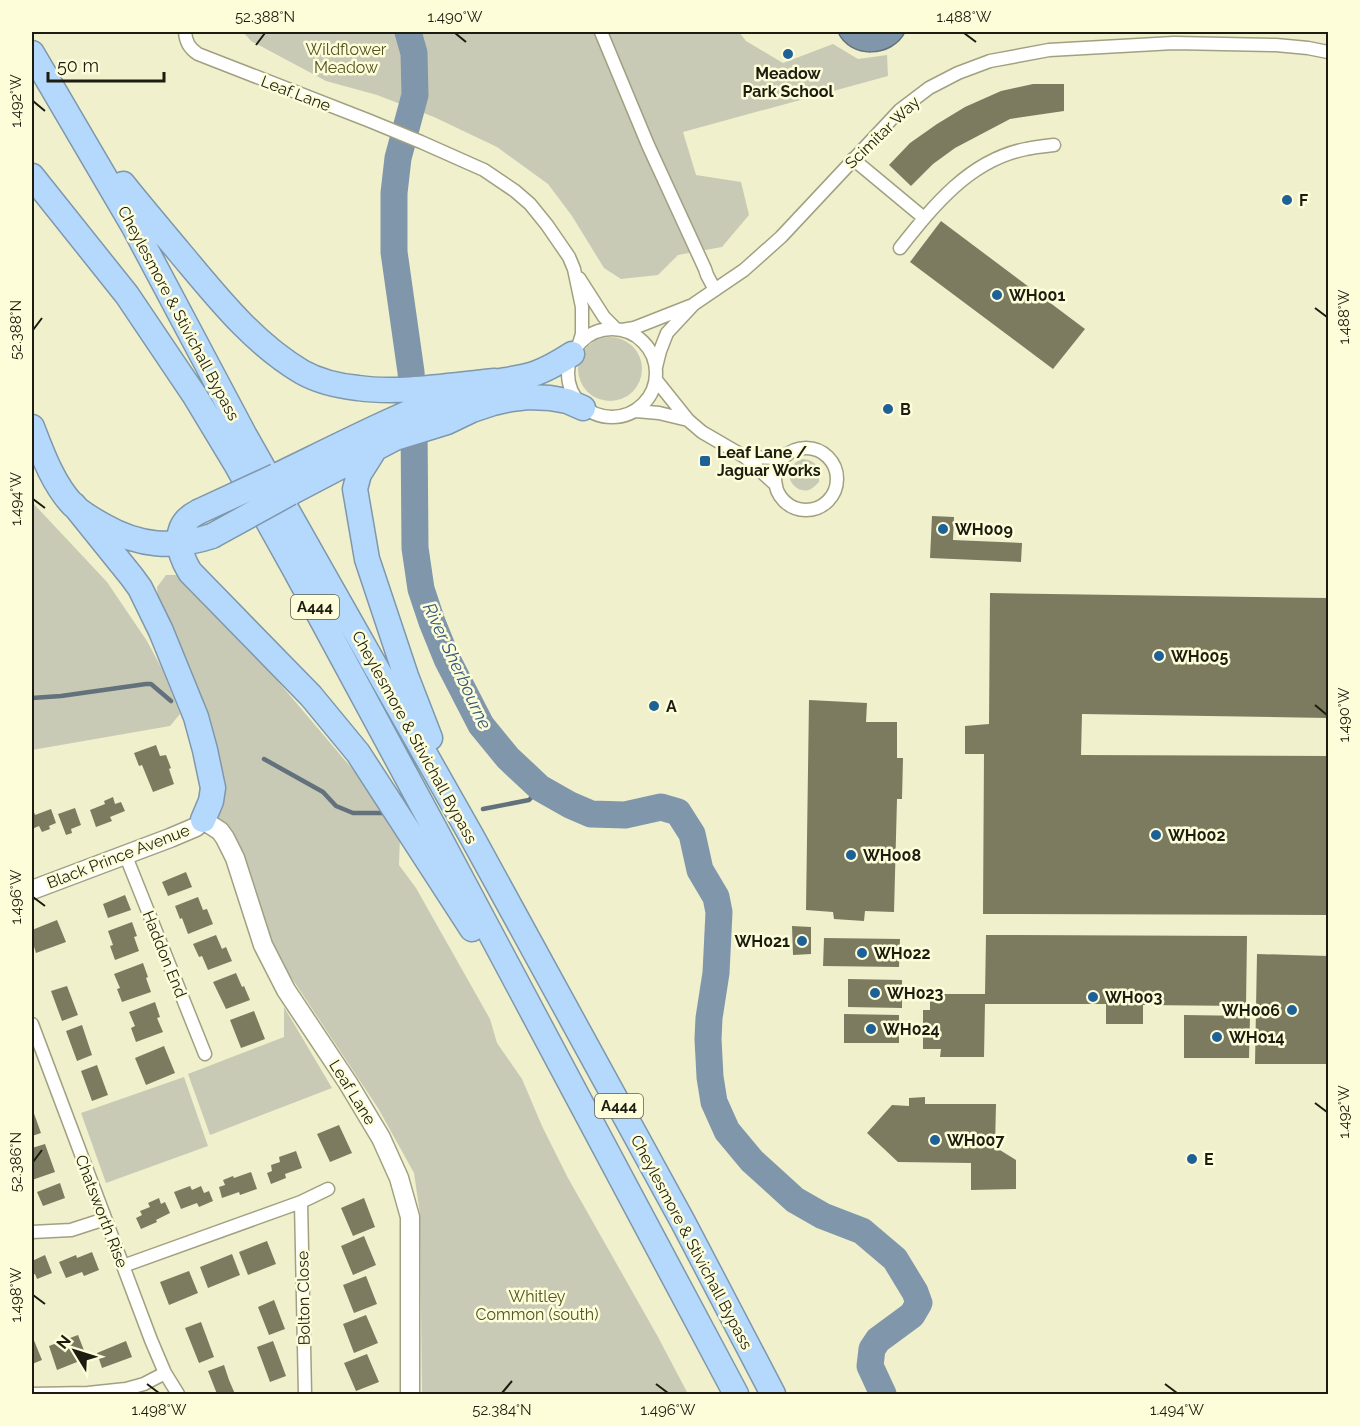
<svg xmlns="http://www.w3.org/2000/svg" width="1360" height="1426" font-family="Raleway,sans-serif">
<rect width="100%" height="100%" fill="#f0f0cd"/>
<!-- green -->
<path fill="#c9cab5" d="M243 32H739L746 41 783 63 833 44 858 59 887 55 888 76 683 132 696 175 741 182 749 215 722 247 678 255 658 275 621 279 604 268 572 216 548 184 497 147 434 117 377 95 326 81 251 41Z
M578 369a32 32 0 1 1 64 0a32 32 0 1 1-64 0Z
M800 459C816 459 820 467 819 482 817 484 813 488 811 489 799 495 786 482 790 470 792 465 796 462 800 459Z
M32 502 107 582 128 613 147 641 162 669 180 714 170 726 32 750Z
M166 575H180L189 590 276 679 354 771 400 837 399 865 416 888 490 1019 497 1043 522 1079 542 1126 568 1178 658 1337 688 1394H422L420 1214 414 1173 378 1108 281 962 270 940 238 843 225 822 214 817 181 657 171 623 158 600 157 587Z
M284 1007 332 1088 210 1135 188 1074 284 1037Z
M184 1077 208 1146 106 1183 81 1113Z"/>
<!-- water -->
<path fill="#8096ab" stroke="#62717c" stroke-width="1.5" d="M838 32H905C892 58 850 59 838 32Z"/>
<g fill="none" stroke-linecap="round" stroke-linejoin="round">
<!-- stream -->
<path stroke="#62717c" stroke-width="4.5" d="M32 698 61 696 146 684H151L171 701
M264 759 323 792 336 806 353 813H383
M483 809 529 800 540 788"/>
<!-- river -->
<path stroke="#8096ab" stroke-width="27" d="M408 32 414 53 415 95 398 158 394 193V252L411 372 414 423 415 548 421 589 432 622 447 659 481 725 508 758 540 788 570 805 591 814 625 815 661 807 678 812 692 834 700 870 716 897 719 912 716 973 709 1018 708 1039 710 1077 714 1102 727 1131 752 1161 795 1200 823 1216 862 1231 895 1259 915 1292 919 1303 912 1315 878 1340 872 1349 870 1366 883 1394"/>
</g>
<!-- building -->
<path fill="#7c7b60" d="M1033 84H1064V111L1010 119 955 148 933 164 911 186 889 165 910 143 937 124 965 107 1001 91Z
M941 221 1085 329 1053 369 910 262Z
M932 516 954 517 953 540 1022 543 1021 562 930 558Z
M990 593 1328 598V718L1082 714 1081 755 1328 756V915L983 914 984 754H965V726L989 724Z
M809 700 867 703 866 722H897V758H903L902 799H897L894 912 865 911 864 921 834 919 833 912 806 910Z
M156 745 160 756 166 755 171 768 169 769 174 784 153 792 142 765 139 766 134 753Z
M113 797 115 804 121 802 125 811 110 817 112 821 96 827 90 810 105 804 104 801Z
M32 806 35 815 51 809 56 823 49 826 50 829 42 832 39 826 32 829Z
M75 808 81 825 71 829 72 833 66 835 58 814Z
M186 872 192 887 168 896 162 882Z
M125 895 131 910 108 918 103 904Z
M198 897 203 910 207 909 213 924 188 934 182 918 180 919 175 906Z
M57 920 66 942 36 953 32 940V930Z
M132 922 137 936 134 937 139 951 115 960 110 946 113 945 108 931Z
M792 926 811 927V954L793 955Z
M216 935 222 949 226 947 232 961 208 970 202 956 199 957 193 944Z
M986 935 1247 936 1246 1006 1143 1005V1024H1106V1004H985L984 1057H940L941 1049H923V1010H930V1001H941L940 994H985Z
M824 938 900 939 899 967 823 966Z
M1257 954 1328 956V1064H1255Z
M143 963 148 977 146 978 151 992 122 1002 117 989 120 988 114 974Z
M236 973 242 987 244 986 250 1000 226 1009 213 982Z
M848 979 902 980V1008L848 1007Z
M67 986 78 1015 62 1021 51 991Z
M155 1002 160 1017 157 1018 163 1032 136 1042 131 1028 135 1026 129 1012Z
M254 1011 265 1039 241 1048 230 1020Z
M844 1014 899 1015V1043H844Z
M1184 1015 1250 1016 1249 1058H1184Z
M82 1025 92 1055 77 1061 66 1031Z
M164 1046 175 1073 146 1085 135 1058Z
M97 1065 108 1095 92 1101 81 1071Z
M925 1097V1104H996L995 1147 1016 1160V1189L971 1190V1163L898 1162 867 1133 892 1105 909 1106V1098Z
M32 1108 41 1133 32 1136Z
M339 1125 352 1153 330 1162 317 1134Z
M45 1144 55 1172 32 1180V1148Z
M296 1151 302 1168 285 1174 286 1178 271 1184 267 1173 272 1171 271 1165 280 1162 279 1157Z
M251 1172 257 1189 240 1195 239 1192 222 1198 219 1187 225 1185 223 1180 233 1176 234 1178Z
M60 1183 65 1198 43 1206 37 1192Z
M190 1186 192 1190 201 1186 204 1193 209 1191 213 1201 199 1207 197 1203 181 1209 174 1192Z
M159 1198 161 1204 165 1202 170 1213 156 1220 157 1222 141 1229 136 1218 142 1215 140 1211 150 1207 148 1203Z
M364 1198 375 1227 353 1236 341 1208Z
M364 1236 376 1265 353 1275 341 1246Z
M267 1241 276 1264 248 1275 239 1252Z
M92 1252 99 1270 84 1276 82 1272 66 1278 59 1262 76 1255 77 1258Z
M232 1254 240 1275 208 1288 200 1267Z
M45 1255 52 1273 37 1279 35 1274 32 1275V1261Z
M189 1271 198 1293 169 1305 160 1282Z
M366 1276 377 1304 354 1313 343 1285Z
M274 1300 285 1329 269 1335 258 1307Z
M366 1315 378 1343 354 1353 343 1324Z
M201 1322 214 1357 199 1363 185 1328Z
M78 1335 87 1358 57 1370 49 1346Z
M32 1338H33L42 1360 32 1364Z
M126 1341 132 1357 102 1368 97 1353Z
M273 1341 286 1376 270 1382 257 1347Z
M367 1354 379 1382 356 1391 344 1363Z
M224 1365 229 1380 235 1394H217L208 1371Z"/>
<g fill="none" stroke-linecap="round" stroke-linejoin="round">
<!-- street casing -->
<g stroke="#a1a181" stroke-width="15">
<path id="street" d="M185 32C186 42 189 48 198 54L370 121 421 142 484 170 515 191 530 204 547 225 569 257 574 269 582 307V334L579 344
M601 32 648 145 705 269 707 275 715 290
M853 159 924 218
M900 248C934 205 970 160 1026 149 1035 147 1045 146 1054 145
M579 278 604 317 616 329
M568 373a44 44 0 1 1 88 0a44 44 0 1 1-88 0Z
M622 330 634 328 690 306
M656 367 660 351 667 333 694 304 744 270 781 237 900 110 929 88 958 73 990 61 1049 50 1174 43 1276 45 1308 48 1328 52
M656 380 688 420 702 432 745 457 776 485
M636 411 659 413 688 420
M775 479a31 31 0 1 1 62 0a31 31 0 1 1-62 0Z
M745 457 783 458
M125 854 205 1054
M32 1024 151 1340 165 1373 178 1394
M301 1202 305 1394
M32 1232 71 1230 105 1219
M123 1266 301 1202 328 1189
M32 1394 88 1393 126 1389 144 1384 165 1373"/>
</g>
<!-- secondary casing -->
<g stroke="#a1a181" stroke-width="21">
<path id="secondary" d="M32 890 170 838 196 827 203 820 220 831 225 838 235 858 263 945 286 990 348 1083 381 1138 399 1178 410 1217V1394"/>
</g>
<!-- highway casing -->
<g stroke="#7f97aa" stroke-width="27">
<path id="highway" d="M32 53 134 227 245 436 472 837 683 1222 773 1394
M32 176 127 295 195 396 236 464 295 570 436 831 736 1394
M123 184C142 208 162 231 181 254 217 297 253 343 302 372 318 381 339 386 358 388 400 394 452 385 495 381
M32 427C42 453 53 484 73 505 82 514 93 520 104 526 139 546 173 549 212 536
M376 447 359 474 355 489 367 559 406 676 430 738
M276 476C338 446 400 414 464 390 485 382 506 381 527 376 543 372 558 363 572 354
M290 493 395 438 447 422 472 410 493 403 511 399 528 397 550 398 567 401 583 408
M74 505 132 577 140 588 161 631 196 717 205 750 213 788 211 801 203 820
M198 512C172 525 177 551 190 572L311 696 358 753 472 929"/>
</g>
<!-- street -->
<use href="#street" stroke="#fff" stroke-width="12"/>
<!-- secondary -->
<use href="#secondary" stroke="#fff" stroke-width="18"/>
<!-- highway -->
<use href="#highway" stroke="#b4d9fd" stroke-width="24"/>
<!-- highway-bridge casing -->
<g stroke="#7f97aa" stroke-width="27" stroke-linecap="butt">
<path id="highway-bridge" d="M198 512 276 476
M212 536 290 493"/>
</g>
<!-- highway-bridge -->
<use href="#highway-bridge" stroke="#b4d9fd" stroke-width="24"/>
</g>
<!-- ticks -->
<path fill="none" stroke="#1c1c10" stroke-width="2" d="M455 33 466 42M964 33 976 42M256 45 265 33M33 101 45 111M1315 308 1327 317M33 330 42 318M33 499 45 508M1315 705 1327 715M33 897 45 906M1315 1103 1327 1112M33 1162 42 1150M33 1295 45 1304M147 1384 159 1393M656 1384 668 1393M1165 1384 1177 1393M502 1393 512 1381"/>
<!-- markers -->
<g fill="#1e6197" stroke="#fdfdda" stroke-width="2">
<circle cx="788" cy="54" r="6"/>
<circle cx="1287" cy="200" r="6"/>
<circle cx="997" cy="295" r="6"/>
<circle cx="888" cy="409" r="6"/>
<rect x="699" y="455" width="12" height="12" rx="3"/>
<circle cx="943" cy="529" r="6"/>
<circle cx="1159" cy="656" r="6"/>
<circle cx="654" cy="706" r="6"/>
<circle cx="1156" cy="835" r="6"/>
<circle cx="851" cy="855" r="6"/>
<circle cx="802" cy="941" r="6"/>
<circle cx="862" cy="953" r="6"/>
<circle cx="875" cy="993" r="6"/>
<circle cx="1093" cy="997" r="6"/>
<circle cx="1292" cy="1010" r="6"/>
<circle cx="871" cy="1029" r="6"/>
<circle cx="1217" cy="1037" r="6"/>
<circle cx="935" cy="1140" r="6"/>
<circle cx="1192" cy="1159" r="6"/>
</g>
<g text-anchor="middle" stroke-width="5" stroke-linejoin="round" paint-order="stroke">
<!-- shield labels -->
<g fill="#fdfdda" stroke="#60604d" stroke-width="1.5">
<rect x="291" y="595" width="48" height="24" rx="4.5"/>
<rect x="595" y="1094" width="48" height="24" rx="4.5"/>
</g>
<g font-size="15" font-weight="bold" fill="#1c1c10">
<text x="315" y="612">A444</text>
<text x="619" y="1111">A444</text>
</g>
<!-- park labels -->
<g font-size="16" fill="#535220" stroke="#fdfdda">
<text x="346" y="55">Wildflower<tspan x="346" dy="18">Meadow</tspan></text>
<text x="537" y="1302">Whitley<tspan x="537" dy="18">Common (south)</tspan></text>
</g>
<!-- poi labels -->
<g font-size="16" font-weight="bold" fill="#1c1c10" stroke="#fdfdda" text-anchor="start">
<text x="788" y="79" text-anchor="middle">Meadow<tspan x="788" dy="18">Park School</tspan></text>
<text x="1299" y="206">F</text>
<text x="1009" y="301">WH001</text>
<text x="900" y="415">B</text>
<text x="717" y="458">Leaf Lane /<tspan x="717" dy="18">Jaguar Works</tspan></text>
<text x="955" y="535">WH009</text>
<text x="1171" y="662">WH005</text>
<text x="666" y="712">A</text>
<text x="1168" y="841">WH002</text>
<text x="863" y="861">WH008</text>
<text x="790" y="947" text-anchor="end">WH021</text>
<text x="874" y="959">WH022</text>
<text x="887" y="999">WH023</text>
<text x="1105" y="1003">WH003</text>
<text x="1280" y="1016" text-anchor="end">WH006</text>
<text x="883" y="1035">WH024</text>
<text x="1229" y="1043">WH014</text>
<text x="947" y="1146">WH007</text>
<text x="1204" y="1165">E</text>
</g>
<!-- street labels -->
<g font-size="16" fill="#1c1c10" stroke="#fdfdda">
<text transform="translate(296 93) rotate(21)" y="6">Leaf Lane</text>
<text transform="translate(882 132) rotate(-44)" y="6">Scimitar Way</text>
<text transform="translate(179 313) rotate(62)" y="6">Cheylesmore &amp; Stivichall Bypass</text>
<text transform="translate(415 737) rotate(61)" y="6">Cheylesmore &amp; Stivichall Bypass</text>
<text transform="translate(118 856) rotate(-21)" y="6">Black Prince Avenue</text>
<text transform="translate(165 954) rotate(68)" y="6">Haddon End</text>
<text transform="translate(353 1092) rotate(58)" y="6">Leaf Lane</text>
<text transform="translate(102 1211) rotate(69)" y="6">Chatsworth Rise</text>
<text transform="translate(692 1242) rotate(62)" y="6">Cheylesmore &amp; Stivichall Bypass</text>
<text transform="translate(303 1298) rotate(-91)" y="6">Bolton Close</text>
</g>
<!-- water labels -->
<g font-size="18" font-style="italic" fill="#33597b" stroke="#fdfdda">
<text transform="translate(457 666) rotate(65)" y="6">River Sherbourne</text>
</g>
</g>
<!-- border -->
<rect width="1360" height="1426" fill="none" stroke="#fdfdda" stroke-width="66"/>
<!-- north arrow -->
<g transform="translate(75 1351) rotate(308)" stroke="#fdfdda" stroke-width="4.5" paint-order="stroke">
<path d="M0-4.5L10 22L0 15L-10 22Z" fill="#1c1c10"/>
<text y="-9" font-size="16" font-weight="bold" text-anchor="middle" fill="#1c1c10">N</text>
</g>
<!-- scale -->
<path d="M48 72v9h116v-9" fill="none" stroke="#1c1c10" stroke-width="3"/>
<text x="57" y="72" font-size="18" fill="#1c1c10" stroke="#fdfdda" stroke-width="4.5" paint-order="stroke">50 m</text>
<rect x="33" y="33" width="1294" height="1360" fill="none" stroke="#1c1c10" stroke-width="2"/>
<g font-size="15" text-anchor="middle" fill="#1c1c10">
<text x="265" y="22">52.388°N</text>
<text x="455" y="22">1.490°W</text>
<text x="964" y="22">1.488°W</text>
<text transform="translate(16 101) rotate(-90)" y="5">1.492°W</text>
<text transform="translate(1344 317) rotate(-90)" y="5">1.488°W</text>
<text transform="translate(16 330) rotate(-90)" y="5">52.388°N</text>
<text transform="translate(16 499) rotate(-90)" y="5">1.494°W</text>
<text transform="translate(1344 715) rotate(-90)" y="5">1.490°W</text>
<text transform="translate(16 897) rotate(-90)" y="5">1.496°W</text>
<text transform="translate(1344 1112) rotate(-90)" y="5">1.492°W</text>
<text transform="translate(16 1162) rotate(-90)" y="5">52.386°N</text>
<text transform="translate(16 1295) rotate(-90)" y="5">1.498°W</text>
<text x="159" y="1415">1.498°W</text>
<text x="502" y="1415">52.384°N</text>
<text x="668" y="1415">1.496°W</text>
<text x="1177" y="1415">1.494°W</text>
</g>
</svg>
